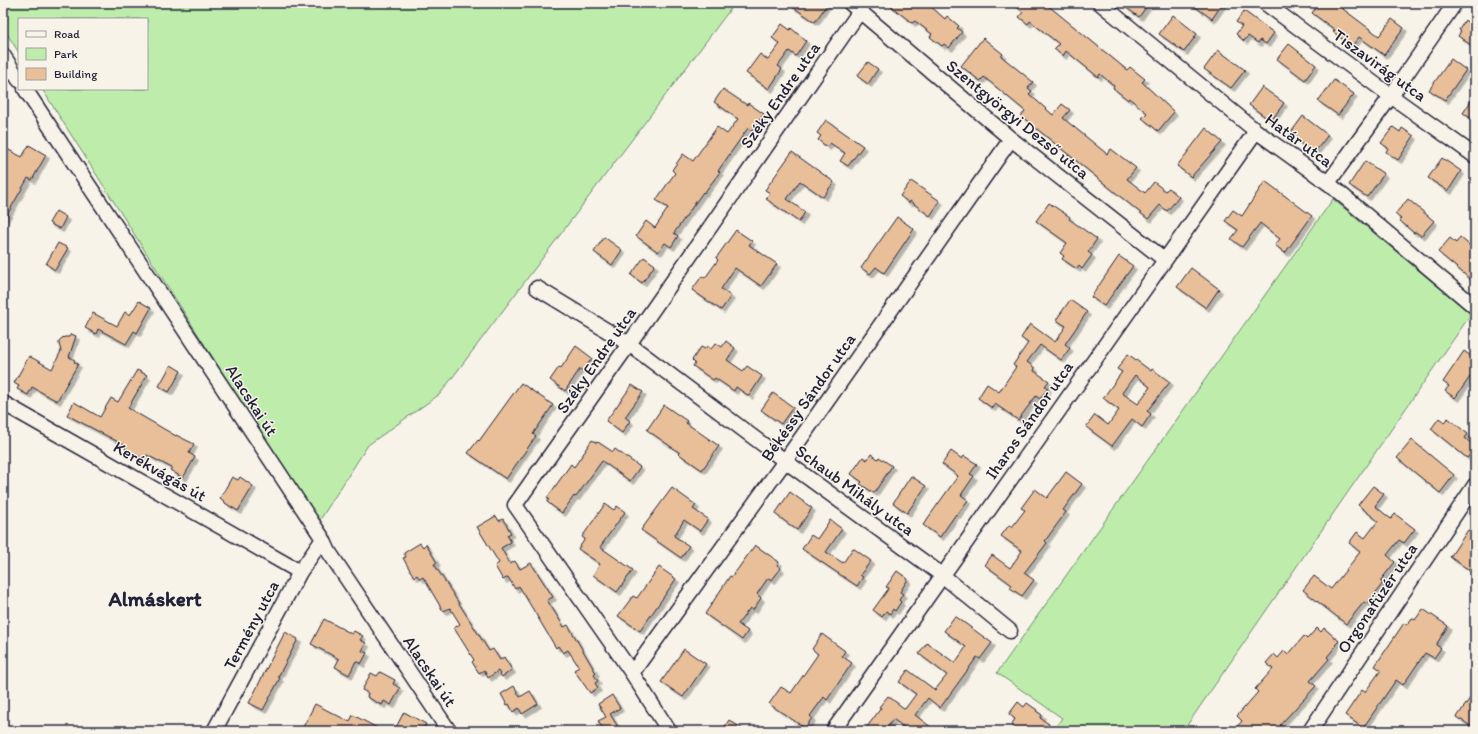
<svg xmlns="http://www.w3.org/2000/svg" width="1478" height="734" font-family="Itim,sans-serif">
<defs>
<filter id="shadow"><feDropShadow dx="3.5" dy="3.5" stdDeviation="0" flood-color="#0004"/></filter>
</defs>
<rect width="100%" height="100%" fill="#f7f3e8"/>
<filter id="ink" filterUnits="userSpaceOnUse"><feTurbulence type="fractalNoise" baseFrequency=".025" numOctaves="2"/><feDisplacementMap in="SourceGraphic" scale="8" xChannelSelector="R" yChannelSelector="G"/><feConvolveMatrix kernelMatrix="1 2 1 2 8 2 1 2 1" color-interpolation-filters="sRGB"/></filter>
<g filter="url(#ink)">
<!-- green -->
<path fill="#beedab" stroke="#708873" d="M3 3H735L440 394 368 445 318 523 42 89H147V19H19V53L3 27Z
M1333 199 1471 314 1183 731H1053L1062 718 997 673Z"/>
<!-- building -->
<path fill="#e9bf99" stroke="#22223b" fill-rule="evenodd" filter="url(#shadow)" d="M787 3H828L815 22Z
M887 3H927L945 19 947 16 959 26 957 28 962 32 949 48 944 44 942 46 930 37 932 34 915 21 912 23Z
M1012 3H1045L1127 70 1130 67 1145 79 1142 82 1174 112 1158 131 1142 118 1147 113 1129 98 1128 100 1113 88 1114 86 1100 74 1098 77 1066 51 1063 56 1054 49 1059 44 1030 21 1028 24 1019 17 1023 12Z
M1120 3H1149L1139 17Z
M1190 3H1223L1212 19Z
M1319 3H1335L1379 36 1392 19 1404 28 1384 55 1359 37 1352 46 1333 32 1335 30 1312 13Z
M1244 11 1274 33 1266 44 1260 40 1258 43 1248 36 1244 41 1236 34 1242 26 1236 22Z
M1475 11V48L1458 36 1461 31 1459 30 1465 20 1467 22Z
M1173 15 1197 34 1184 52 1159 34Z
M782 24 790 30 791 28 806 41 796 56 789 51 778 66 782 69 769 89 746 73 760 54 768 60 780 44 772 38Z
M983 38 1003 54 1001 56 1033 82 1028 88 1032 91 1029 94 1053 115 1062 104 1070 110 1063 118 1107 154 1111 149 1136 168 1127 179 1145 193 1154 182 1165 191 1169 188 1179 197 1167 211 1160 205 1148 219 1021 116 1025 111 984 77 980 81 961 66Z
M1289 44 1316 65 1305 80 1277 59Z
M1218 50 1245 70 1231 88 1204 69Z
M1451 59 1466 70 1445 100 1429 90Z
M868 62 878 69 868 84 857 76Z
M1334 80 1354 94 1338 115 1318 101Z
M1262 87 1284 103 1271 121 1249 105Z
M723 89 747 105 748 103 764 114 752 131 748 128 718 171 720 172 704 193 703 192 674 233 678 236 671 247 665 243 658 252 636 236 646 221 655 228 668 208 656 200 675 173 672 170 683 154 693 161 717 127 727 134 738 119 714 102Z
M1475 95V121L1463 113Z
M1303 116 1328 135 1314 153 1289 135Z
M826 120 863 146 848 166 840 161 845 153 830 143 827 147 818 140 821 136 817 133Z
M1393 127 1400 132 1402 128 1414 136 1398 160 1386 152 1388 148 1381 143Z
M1206 128 1222 142 1191 177 1177 166Z
M29 145 46 155 32 180 28 178 3 222V147L22 157Z
M792 152 834 182 823 197 800 181 787 199 805 212 799 222 766 199 770 193 765 190Z
M1442 158 1461 171 1448 191 1428 178Z
M1365 161 1384 174 1367 197 1349 185Z
M911 181 940 201 930 216 910 201 909 203 900 196Z
M1265 181 1312 216 1285 253 1275 245 1280 239 1260 223 1242 247 1231 239 1238 230 1225 221 1233 210 1242 216Z
M1408 199 1434 221 1421 236 1416 232 1414 233 1399 220 1401 219 1395 214Z
M1049 203 1070 217 1069 219 1097 239 1088 252 1092 255 1082 269 1079 266 1077 269 1062 259 1064 256 1060 253 1067 243 1036 221Z
M56 211 66 217 60 229 49 223Z
M897 217 914 229 884 273 876 267 870 274 861 268Z
M736 230 752 241 749 245 777 264 761 286 735 268 721 289 731 296 721 310 692 290 702 276 705 278 718 260 716 258Z
M604 237 622 250 612 265 594 252Z
M1460 237 1475 250V283L1438 252 1450 238 1456 243Z
M58 243 68 248 55 270 46 264Z
M1119 256 1133 266 1104 306 1091 297Z
M644 257 655 265 642 283 631 275Z
M1191 268 1219 289 1206 308 1177 287Z
M1070 300 1087 312 1065 344 1070 348 1061 360 1040 345 1027 362 1035 368 1034 371 1049 381 1045 386 1048 388 1040 399 1036 396 1018 420 995 404 992 408 978 398 987 384 999 392 1016 367 1013 365 1028 343 1021 338 1030 324 1055 342 1066 326 1056 320Z
M139 301 151 308 137 333 134 331 126 344 98 329 96 334 85 328 93 313 117 326 125 312 130 315Z
M71 334 76 336 69 357 75 360 74 362 78 364 57 401 32 387 28 395 17 389 19 386 14 383 29 356 52 369 61 351 59 344V341L62 338 65 337H69Z
M726 341 735 348 727 360 743 371 747 366 762 376 749 396 736 387 734 391 715 378 713 380 693 366 695 363 692 360 701 347 705 349 707 346 711 349 716 343 722 347Z
M576 346 592 358 583 371 580 369 565 391 550 380 559 367 561 368Z
M1464 351 1475 359V370L1455 398 1445 391 1449 386 1443 382Z
M1128 354 1151 371 1152 369 1170 382 1147 411 1151 414 1142 427 1132 419 1112 446 1086 427 1095 415 1108 425 1119 410 1103 398 1122 372 1117 369ZM1135 375 1150 387 1138 404 1122 393Z
M171 365 181 371 169 392 159 386Z
M137 370 147 375 128 408 176 436V435L194 444 189 453 195 457 183 478 170 470 172 468 147 455 144 459 125 449 126 446 67 415 74 402 100 417 111 398 118 402Z
M521 383 553 405 533 434 536 436 506 479 468 453 478 440 479 441Z
M632 385 643 392 625 417 630 421 622 433 606 421Z
M773 393 793 407 781 424 761 410Z
M664 405 687 421 686 423 719 446 702 470 679 454 680 453 647 430Z
M1439 418 1444 422 1448 418 1468 434 1465 438 1475 447V449L1467 458 1431 429Z
M592 440 597 443 598 442 613 452 615 449 640 467 630 481 602 461 576 497 574 496 562 513 547 502 549 499 547 498 571 464 574 467 586 450H585Z
M1412 440 1454 475 1440 493 1397 458Z
M951 451 962 459 964 456 977 464 970 474 974 476 961 495 968 500 957 515 956 514 940 537 923 525 958 476 942 464Z
M871 454 878 459 879 457 892 466 874 493 860 484 862 482 851 474 863 457 867 460Z
M1066 472 1082 484 1063 510 1066 512 1045 541 1047 543 1024 573 1034 580 1022 596 1010 588 1012 585 985 565 992 555 1010 568 1022 551 1001 536 1009 525 1012 527 1025 510 1021 508 1035 489 1047 498Z
M911 476 926 486 907 513 893 503Z
M232 477 238 480 240 477 253 486 238 511 225 503V502L220 498Z
M1373 486 1384 494 1375 506 1391 519 1395 514 1415 529 1404 543 1399 540 1387 555 1395 562 1380 581 1383 583 1367 604 1364 602 1346 624 1303 590 1314 576 1331 589 1360 552 1349 543 1357 532 1365 538 1378 521 1358 505Z
M672 488 696 505 693 509 708 519 700 531 684 520 674 536 689 546 681 558 641 530Z
M790 492 812 508 797 530 775 514Z
M605 504 614 510 617 506 625 512 600 547 633 570 617 592 593 575 600 564 578 549 585 539 582 537Z
M496 516 499 521 503 519 511 533 507 535 511 542 501 548 510 564 515 561 520 569 531 563 553 597 547 600 564 627 568 625 596 673 594 675 598 681 595 683 598 688 590 693 574 670 579 667 568 650 563 653 558 646 556 648 519 586 515 589 508 577 503 580 495 566 499 563 477 527Z
M830 520 842 529 826 552 843 563 853 548 871 561 860 575 863 577 857 586 802 549 811 535 817 539Z
M1468 530 1475 535V574L1450 557Z
M420 543 423 547 426 544 437 563 434 564 489 651 493 649 500 660 504 657 512 670 502 677 498 671 488 678 484 670 479 673 472 662 474 660 454 628 460 624 450 608 443 611 423 577 420 579 417 575 414 577 403 558 406 557 404 553Z
M755 545 779 562 777 565 781 568 772 580 768 578 757 594 761 598 753 610 750 608 738 624 748 631 742 640 705 614 730 576 732 577Z
M659 567 676 579 640 631 618 616 633 596 637 598Z
M897 571 908 579 900 592 903 594 899 600 901 602 895 611 893 609 890 614 886 611 882 617 873 610 889 588 886 587Z
M1423 609 1448 626 1436 645 1441 648 1434 658 1425 653 1403 685 1396 680 1363 728 1345 715 1362 690 1365 692 1381 670 1375 666 1404 623 1407 625 1412 618 1415 620Z
M955 616 992 643 980 659 977 657 940 708 928 698 915 715 936 731H909L893 719 885 731H864L881 708 879 707 888 696 905 709 916 694 899 682 908 670 935 690 947 675 919 654 927 643 955 663 966 647 944 631Z
M324 619 352 634 354 631 363 636 360 640 366 643 362 651 367 653 361 664 356 661 349 675 335 667 339 659 311 644Z
M1317 628 1321 632 1324 628 1339 641 1335 645 1336 646 1327 657 1329 659 1310 681 1316 686 1280 725 1287 731H1233L1242 721 1237 716 1258 692 1255 689 1273 669 1266 663 1274 654 1278 658 1284 651 1288 655 1304 636 1307 639Z
M285 632 298 639 278 677 280 678 263 710 249 703Z
M822 634 845 651 842 656 852 663 827 700 824 697 810 716 812 718 805 728 769 704 781 687 791 693 818 654 812 649Z
M684 649 706 664 683 697 661 682Z
M380 672 395 680 393 684 400 688 391 705 384 701 382 705 367 697 368 693 362 690 371 673 377 676Z
M514 686 520 697 530 691 538 704 522 714 519 708 513 712 509 704 507 705 501 694Z
M1475 691V729L1457 717Z
M612 695 620 708 610 714 618 727 612 731H604L598 721 606 717 598 704Z
M1018 702 1024 707 1027 703 1037 710 1036 711 1042 715 1040 718 1049 724 1044 731H1020L1011 725 1015 719 1009 714Z
M315 704 348 721V720L350 721 353 715 383 731H301Z
M404 712 426 724 422 731H394Z
M729 720 746 731H722Z"/>
<g fill="none" stroke-linecap="round" stroke-linejoin="round">
<!-- minor casing -->
<g stroke="#22223b" stroke-width="17">
<path id="minor" d="M850 3 1011 139 1165 260
M1100 3 1256 131 1328 183 1475 307
M1265 3 1391 96 1475 156
M3 55 19 80
M25 89 323 539 329 552 449 731
M1328 183 1391 96 1455 3
M537 288 629 344 785 461 942 575 1010 631
M3 403 300 572
M632 673 785 461 1011 139
M214 731 300 572 323 539
M669 731 632 673 515 505 629 344 860 11
M833 731 1256 131
M1310 731 1475 485"/>
</g>
<!-- minor -->
<use href="#minor" stroke="#f7f3e8" stroke-width="14"/>
</g>
</g>
<g text-anchor="middle" stroke-width="3" stroke-linejoin="round" paint-order="stroke">
<!-- street labels -->
<g font-size="17" fill="#22223b" stroke="#f7f3e8">
<text transform="translate(1380 65) rotate(36)" y="6">Tiszavirág utca</text>
<text transform="translate(780 95) rotate(-55)" y="6">Széky Endre utca</text>
<text transform="translate(1018 119) rotate(39)" y="6">Szentgyörgyi Dezső utca</text>
<text transform="translate(1299 140) rotate(36)" y="6">Határ utca</text>
<text transform="translate(596 360) rotate(-55)" y="6">Széky Endre utca</text>
<text transform="translate(808 397) rotate(-55)" y="6">Békéssy Sándor utca</text>
<text transform="translate(252 400) rotate(57)" y="6">Alacskai út</text>
<text transform="translate(1029 420) rotate(-55)" y="6">Iharos Sándor utca</text>
<text transform="translate(160 471) rotate(30)" y="6">Kerékvágás út</text>
<text transform="translate(855 490) rotate(36)" y="6">Schaub Mihály utca</text>
<text transform="translate(1377 598) rotate(-56)" y="6">Orgonafüzér utca</text>
<text transform="translate(251 625) rotate(-62)" y="6">Termény utca</text>
<text transform="translate(430 671) rotate(56)" y="6">Alacskai út</text>
</g>
<!-- district labels -->
<g font-size="21" font-weight="bold" fill="#22223b" stroke="#f7f3e8">
<text x="155" y="606">Almáskert</text>
</g>
</g>
<!-- margin -->
<rect width="1478" height="734" fill="none" stroke="#f7f3e8" stroke-width="16"/>
<rect x="8" y="8" width="1462" height="718" fill="none" stroke="#22223b" stroke-width="1.5" filter="url(#ink)"/>
<!-- legend -->
<rect x="18" y="18" width="130" height="72" fill="#f7f3e8" stroke="#a29fa3"/>
<rect x="26" y="31" width="20" height="6" fill="#f7f3e8" stroke="#a29fa3"/>
<text x="54" y="38" font-size="12" fill="#22223b">Road</text>
<rect x="26" y="48" width="20" height="12" fill="#beedab" stroke="#a29fa3"/>
<text x="54" y="58" font-size="12" fill="#22223b">Park</text>
<rect x="26" y="68" width="20" height="12" fill="#e9bf99" stroke="#a29fa3"/>
<text x="54" y="78" font-size="12" fill="#22223b">Building</text>
</svg>
